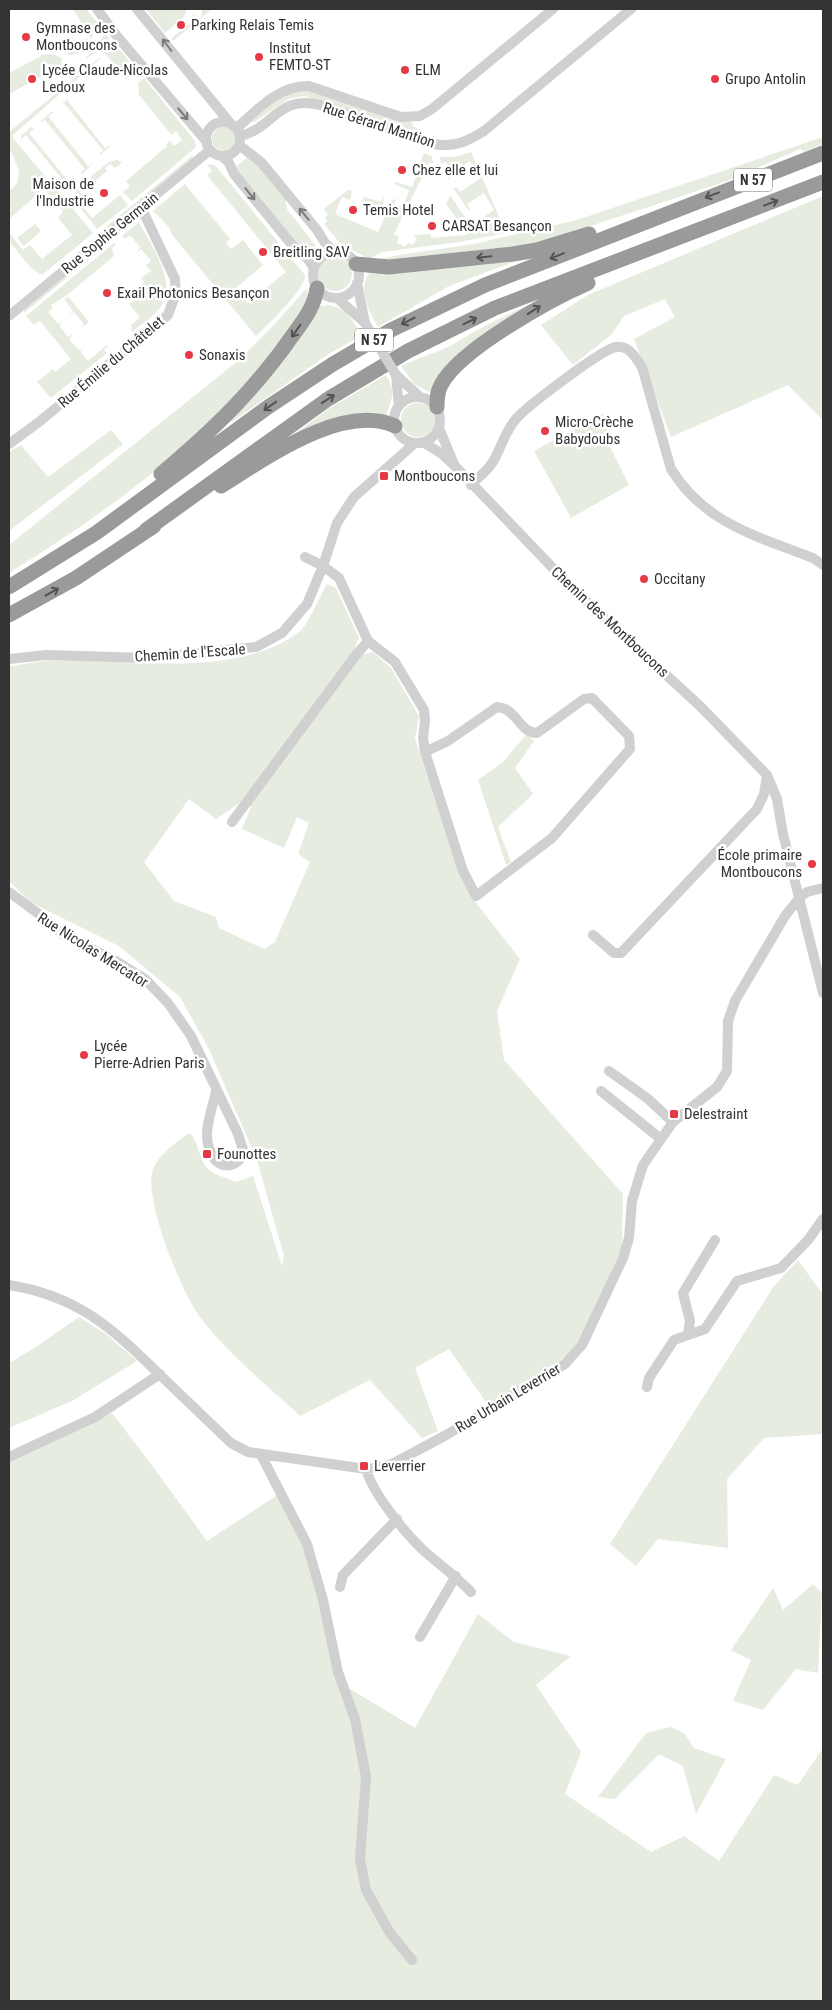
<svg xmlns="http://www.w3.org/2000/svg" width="832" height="2010" font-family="'Roboto Condensed',sans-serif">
<rect width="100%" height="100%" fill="#fff"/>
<!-- green -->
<path fill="#e6ecdf" d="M73 9H86L98 23 91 39Z
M146 9H187L184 17 165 33Z
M202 9H212L173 41 171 39 190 23 194 14 198 19 202 16Z
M105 33 112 42 87 58 86 57 95 50Z
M88 38 90 42 77 54 69 55 61 50Z
M116 45 136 70 126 79 104 52Z
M53 54 62 58 61 66 9 94V73L43 55Z
M99 58 100 59 13 135V138L93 233 42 275 31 268 9 241V237L11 235 23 250 30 245 42 259 72 235 58 218 63 211 44 189 9 219V212L12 210 9 206V191L17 184 19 170 9 147V132Z
M144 78 195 141 196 147 132 201 123 192 130 186 126 181 167 146 166 144 170 141 174 146 182 140 176 131 172 135 139 95 138 83Z
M308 90 392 119 412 122 413 126 422 131 423 136 304 96 288 99 253 123 252 121C271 106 283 92 308 90Z
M71 96 67 100 105 148 112 145 100 155H99L103 150 64 103 59 107Z
M51 112H54L48 116 88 166 94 162 83 174 80 173 85 169 45 120 39 123Z
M31 127 34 128 29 133 69 182 75 178 63 189 66 184 26 135 21 139V136Z
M212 139a12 12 0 1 1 24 0a12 12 0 1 1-24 0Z
M823 137V144L804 152 800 149 727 181 542 242 521 246 372 261 399 255 474 244 577 220Z
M471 152 506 233 459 242 382 252 369 259 340 243 324 224 327 221 325 218 328 214 324 209 348 190 352 191 350 200 342 197 335 214 378 232 385 217 361 205 364 197 381 202 384 196 383 205 388 208 392 200 396 199 394 205 403 208 409 190 394 184 395 182 412 187 424 153 432 156 433 163H429L394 234 399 237 397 243 405 247 408 243 413 245 417 239 413 235 431 234V238L467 235 461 225 466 221 471 226 494 210 484 193 467 204 470 209 469 211 454 189 456 187 460 192 481 178 470 161 449 175 450 181 445 174 451 169 446 162 441 164 440 157H454Z
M192 156 194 158 108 228 107 226Z
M249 156 285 195 287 209 316 246 307 254 296 245 234 168Z
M117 160 122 162 115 168 110 164 105 168 107 171 94 182 90 177 109 162Z
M210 164 215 165 305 275C307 288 266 326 256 336L173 236 168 226 153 211 185 184 230 239 226 243 231 249 243 240 263 265 236 288 248 303 286 272 207 175 212 171 207 165Z
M77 188 82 195 77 199 92 218 120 195 128 205 97 229 74 200Z
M450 195 465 217 459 222 446 204Z
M823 196V420L788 385 671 437 634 339 675 317 665 299 624 316 612 334 573 365 541 325 588 295Z
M139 222C150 244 178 282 161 306 154 316 142 324 132 332L131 325 140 317 129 304 146 290 142 284 144 282 141 278 151 271 146 265 151 261 141 249 136 253 140 247 130 235 125 239 122 236Z
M35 224 41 231 24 246 17 238Z
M109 239H114L24 313V310Z
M115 242 116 244 112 248 114 256 67 295 51 305 53 308 48 312 58 324 63 321 59 325 68 337 74 333 69 339 79 350 85 347 80 351 88 361 107 345 108 346 104 350 107 353 51 398 37 382 53 369 55 372 71 359 40 321 34 325 26 316Z
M318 274a17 17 0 1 1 34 0a17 17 0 1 1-34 0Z
M522 259 449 286 378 327C369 312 356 287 371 271Z
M307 288 310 302C290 329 271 358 248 383 179 460 96 519 9 573V545L239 360 273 326Z
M69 297 89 322 80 329 84 324 74 312 69 315 73 311 64 299Z
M330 305 346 311 362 335 327 355 232 422 230 420 316 306Z
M528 305 529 307 432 393 415 385 401 366C420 357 441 352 459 341 481 327 504 316 528 305Z
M386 375C398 394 390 399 386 418L373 413 350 416 271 451 330 408Z
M401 420a17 17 0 1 1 34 0a17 17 0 1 1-34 0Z
M603 413 611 449 629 485 571 518 534 451Z
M111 430 123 444 9 531V452L21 445 48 477Z
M327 584 336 588 359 638 353 652 244 800 216 819 189 799 144 862 174 901 216 917 219 928 264 949 275 942 310 862 298 854 309 823 297 817 284 848 242 829 251 807 249 805 359 655 373 652 391 668 419 716 415 739 457 867 477 904 520 959 497 1011 504 1060 623 1194 622 1247 579 1342 560 1361 488 1405 449 1349 415 1368 438 1431 422 1438 370 1380 300 1416C266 1384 228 1354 200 1317 181 1291 146 1205 152 1173 155 1157 177 1141 190 1133 199 1143 199 1161 209 1170 216 1175 227 1178 236 1182L253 1176 282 1266 284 1256 257 1160 209 1049 180 997 119 946 30 902 9 881V666C21 665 34 662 46 661 124 657 231 681 298 633 308 626 320 595 327 584Z
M526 735 534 741 515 768 533 794 498 827 511 862 506 865 478 780 502 763Z
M798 1260 821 1292 823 1291V1434L764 1438 727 1479 728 1548 658 1539 636 1566 610 1544 774 1286Z
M79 1317 106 1334 137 1361 72 1401 9 1428V1363L36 1347Z
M112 1413 154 1468 207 1541 282 1492 308 1538 342 1675 350 1689 415 1728 478 1614 514 1642 571 1656 536 1685 581 1752 565 1794 651 1852 684 1836 719 1861 774 1775 798 1785 823 1748V2001H9V1462Z
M813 1584 822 1593 818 1673 796 1669 763 1710 733 1701 751 1660 731 1650 773 1588 783 1610Z
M670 1727 684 1733 694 1748 726 1759 696 1814 683 1766 659 1754 615 1799 598 1797 646 1733Z"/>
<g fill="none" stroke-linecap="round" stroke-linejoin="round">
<!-- minor -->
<path stroke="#d0d0d0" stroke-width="10" d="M97 9 116 35 207 142
M137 9 230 123
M206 139a17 17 0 1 1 34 0a17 17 0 1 1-34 0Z
M237 128C257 110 279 85 309 86L401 117 420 116 432 109 553 9
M240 136C273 129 278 94 320 105L434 144C454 148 468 141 484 131L631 9
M239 145 261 162 317 230 325 243 335 252
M221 156 228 161 234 174 293 246 307 258 314 268
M313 275a23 23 0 1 1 46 0a23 23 0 1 1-46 0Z
M357 283 365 323
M337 298 364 322
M9 316 210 150
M396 375 420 397
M396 375 399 406
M394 420a23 23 0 1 1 46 0a23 23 0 1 1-46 0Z
M439 428 453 462
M423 442 442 454 456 467 573 589 701 707 767 775 777 799 783 834 823 993
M9 444 39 422 168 315 176 293 175 279 141 207
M471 485C479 476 488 471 494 460 502 446 505 431 516 419 526 407 602 349 616 347 629 345 636 358 642 367L671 469C705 524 757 536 813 558L823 565
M305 557 323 566 339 578 368 641 395 662 424 710 425 721 423 738 425 752 463 871 476 896 552 838 630 749 629 736 592 698 584 699 537 733C519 733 517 708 497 707L448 741 425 752
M9 659 46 655 147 658 256 647 282 633 307 604 323 566 337 523 354 497 415 443
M232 822 356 655 368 641
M9 892 51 923 62 934 116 961 145 979 168 1003 191 1036 238 1134 244 1153C238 1165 226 1170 215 1160 199 1137 211 1116 216 1091
M593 935 614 953H621L757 809 764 794 767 775
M609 1071 647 1098 673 1122
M601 1091 661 1139
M9 1285C78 1296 112 1328 159 1374 183 1397 207 1420 231 1443L248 1452 366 1469 381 1467 394 1463 448 1434 565 1364 582 1345 623 1258 629 1238 632 1201 643 1165 673 1122 717 1087 727 1071 728 1021 735 1001 785 916 800 897 807 892 823 888
M688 1334 690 1321 683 1293 715 1240
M647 1387 649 1378 674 1340 705 1329 737 1281 781 1268 808 1240 823 1219
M261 1455 307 1544 323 1600 338 1672 355 1719 366 1777 360 1859 366 1890 390 1933 412 1960
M9 1457 95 1417 160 1374
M366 1469C373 1494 405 1533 424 1551 440 1565 456 1576 471 1592
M340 1587 343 1575 397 1519
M420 1637 456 1576"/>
<!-- highway -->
<path stroke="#9a9a9a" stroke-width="15" d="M356 264 389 267 513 254 537 250 589 234
M437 407C437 399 437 392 441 385 459 350 551 299 588 283
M161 474C213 430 254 391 293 335 303 321 315 306 317 288
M221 486C265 459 343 402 395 426
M146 530 328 399 408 351 495 308 823 182
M9 587 96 533 268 407 333 364 391 330 485 285 823 153
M9 615 76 578 154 526"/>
<!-- minor-bridge -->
<path stroke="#d0d0d0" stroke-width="10" d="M365 323 396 375"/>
</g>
<!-- one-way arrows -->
<defs><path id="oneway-shaft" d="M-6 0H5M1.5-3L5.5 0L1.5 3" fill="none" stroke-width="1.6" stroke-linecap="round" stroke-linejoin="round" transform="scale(1.25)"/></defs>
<g stroke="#7a7a7a">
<use href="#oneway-shaft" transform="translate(167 45) rotate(-127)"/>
<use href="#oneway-shaft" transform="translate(183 114) rotate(50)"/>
<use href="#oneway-shaft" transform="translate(250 194) rotate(51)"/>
<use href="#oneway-shaft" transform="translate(304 214) rotate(-129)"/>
</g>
<g stroke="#525252">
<use href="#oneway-shaft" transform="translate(712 195) rotate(159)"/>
<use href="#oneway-shaft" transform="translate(771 203) rotate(-21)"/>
<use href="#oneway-shaft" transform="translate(557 256) rotate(158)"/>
<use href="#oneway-shaft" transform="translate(484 257) rotate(174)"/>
<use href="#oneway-shaft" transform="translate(534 310) rotate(-33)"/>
<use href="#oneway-shaft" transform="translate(408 321) rotate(153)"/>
<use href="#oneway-shaft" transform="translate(470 321) rotate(-26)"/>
<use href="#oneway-shaft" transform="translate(296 331) rotate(125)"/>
<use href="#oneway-shaft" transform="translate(328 399) rotate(-33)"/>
<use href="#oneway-shaft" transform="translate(270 406) rotate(145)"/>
<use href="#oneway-shaft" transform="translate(52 592) rotate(-29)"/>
</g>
<!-- markers -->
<g fill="#e63946" stroke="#fff" stroke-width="2">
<circle cx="181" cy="25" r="5"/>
<circle cx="26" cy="37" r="5"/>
<circle cx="259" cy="57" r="5"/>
<circle cx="405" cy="70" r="5"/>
<circle cx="32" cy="79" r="5"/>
<circle cx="715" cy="79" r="5"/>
<circle cx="402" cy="170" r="5"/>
<circle cx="104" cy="193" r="5"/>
<circle cx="353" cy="210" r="5"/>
<circle cx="432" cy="226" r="5"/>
<circle cx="263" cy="252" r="5"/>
<circle cx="107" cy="293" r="5"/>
<circle cx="189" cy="355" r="5"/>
<circle cx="545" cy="431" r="5"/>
<rect x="379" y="471" width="10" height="10" rx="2.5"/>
<circle cx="644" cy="579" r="5"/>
<circle cx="812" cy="864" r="5"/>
<circle cx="84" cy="1055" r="5"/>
<rect x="669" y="1109" width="10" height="10" rx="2.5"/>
<rect x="202" y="1149" width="10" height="10" rx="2.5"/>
<rect x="359" y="1461" width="10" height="10" rx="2.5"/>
</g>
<g text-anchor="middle" stroke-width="5" stroke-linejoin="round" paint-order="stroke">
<!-- shield labels -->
<g fill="#fff" stroke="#707070" stroke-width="1">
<rect x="734" y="168.5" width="38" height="23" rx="4"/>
<rect x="355" y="328.5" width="38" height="23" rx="4"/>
</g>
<g font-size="14" font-weight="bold" fill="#333">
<text x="753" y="185">N 57</text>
<text x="374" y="345">N 57</text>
</g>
<!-- poi labels -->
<g font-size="15" fill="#333" stroke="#fff" text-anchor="start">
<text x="191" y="30">Parking Relais Temis</text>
<text x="36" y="33">Gymnase des<tspan x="36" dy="17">Montboucons</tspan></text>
<text x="269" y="53">Institut<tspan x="269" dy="17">FEMTO-ST</tspan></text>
<text x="42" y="75">Lycée Claude-Nicolas<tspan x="42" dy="17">Ledoux</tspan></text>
<text x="415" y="75">ELM</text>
<text x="725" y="84">Grupo Antolin</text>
<text x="412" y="175">Chez elle et lui</text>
<text x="94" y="189" text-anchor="end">Maison de<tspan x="94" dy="17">l'Industrie</tspan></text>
<text x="363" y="215">Temis Hotel</text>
<text x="442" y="231">CARSAT Besançon</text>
<text x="273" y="257">Breitling SAV</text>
<text x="117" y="298">Exail Photonics Besançon</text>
<text x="199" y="360">Sonaxis</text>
<text x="555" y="427">Micro-Crèche<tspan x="555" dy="17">Babydoubs</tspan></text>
<text x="394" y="481">Montboucons</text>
<text x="654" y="584">Occitany</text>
<text x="802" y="860" text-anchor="end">École primaire<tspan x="802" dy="17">Montboucons</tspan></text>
<text x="94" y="1051">Lycée<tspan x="94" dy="17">Pierre-Adrien Paris</tspan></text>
<text x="684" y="1119">Delestraint</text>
<text x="217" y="1159">Founottes</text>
<text x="374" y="1471">Leverrier</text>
</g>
<!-- street labels -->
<g font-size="15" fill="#333" stroke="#fff">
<text transform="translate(379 125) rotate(18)" y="5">Rue Gérard Mantion</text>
<text transform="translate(110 233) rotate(-39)" y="5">Rue Sophie Germain</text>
<text transform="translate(111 362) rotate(-40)" y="5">Rue Émilie du Châtelet</text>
<text transform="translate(610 622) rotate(43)" y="5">Chemin des Montboucons</text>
<text transform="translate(190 653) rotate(-4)" y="5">Chemin de l'Escale</text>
<text transform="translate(93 950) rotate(32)" y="5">Rue Nicolas Mercator</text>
<text transform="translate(508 1398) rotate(-31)" y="5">Rue Urbain Leverrier</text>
</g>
</g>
<!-- border -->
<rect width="832" height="2010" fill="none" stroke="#333333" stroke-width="20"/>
</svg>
